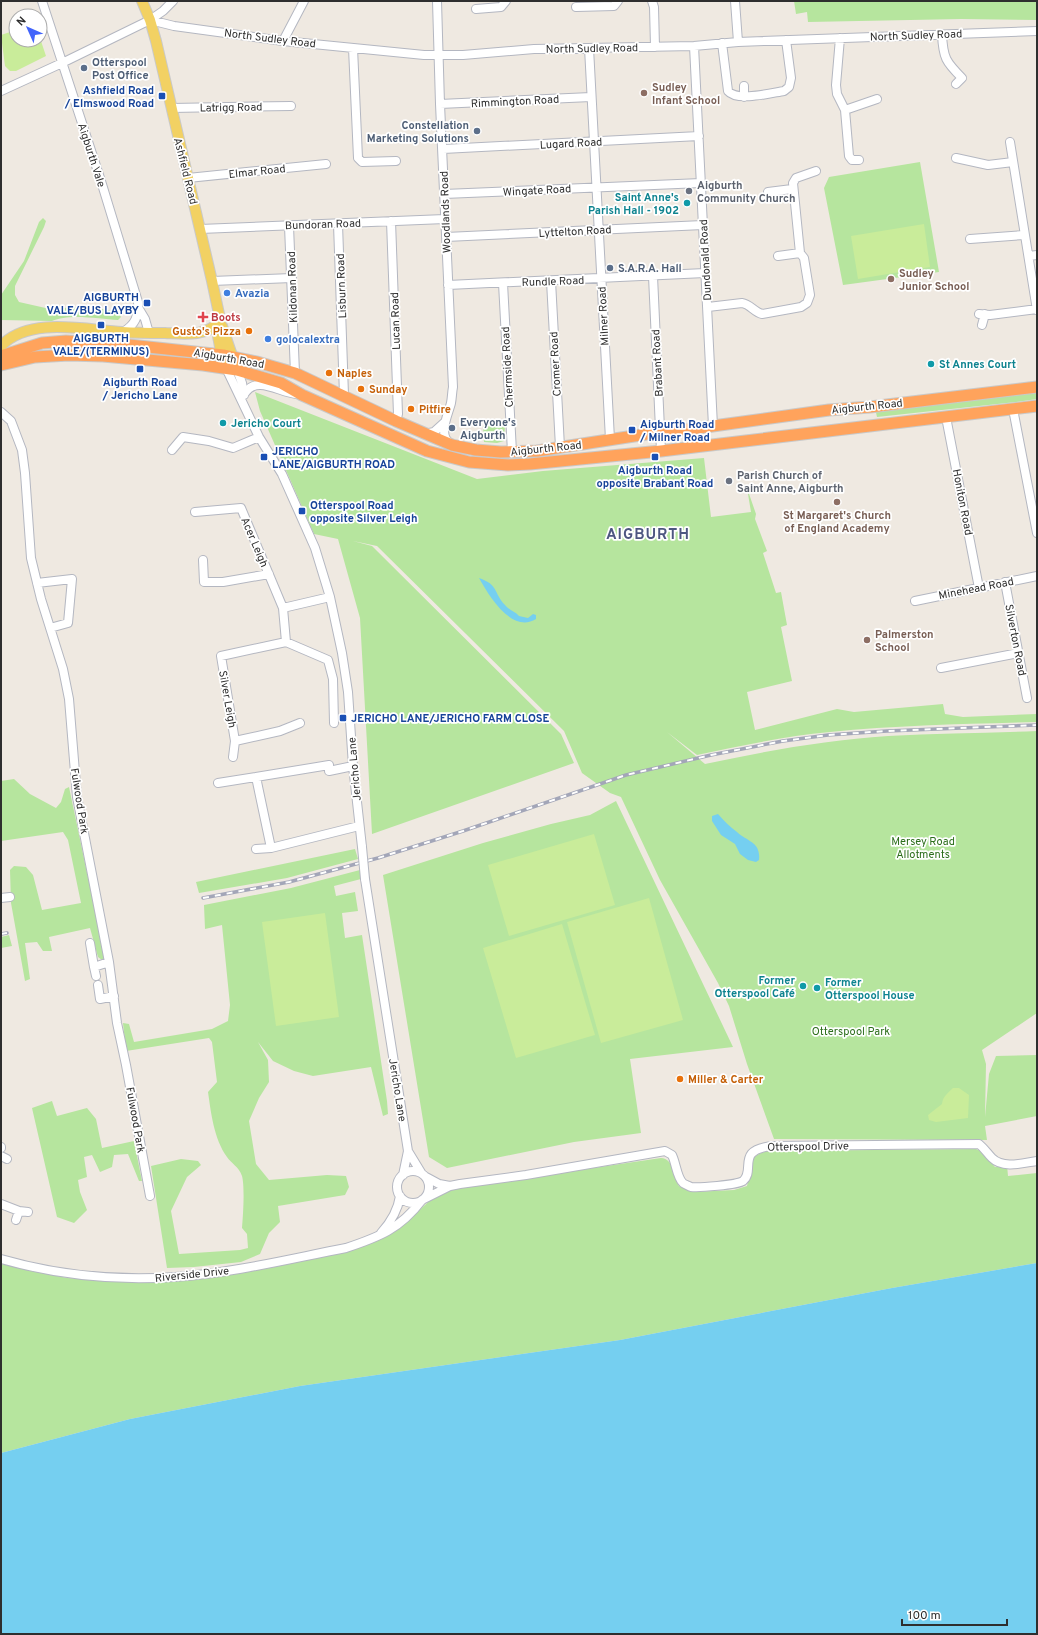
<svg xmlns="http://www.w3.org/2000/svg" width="1038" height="1635" font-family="Overpass,sans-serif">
<rect width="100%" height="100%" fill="#efe9e1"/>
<!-- green -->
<path fill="#b6e59e" d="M794 1H1037V20L961 19 808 22 807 12 796 14Z
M920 162 939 272 843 285 824 188 829 177Z
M43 218 46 221 44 227 15 286V295L19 302 50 309 88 306 118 312 121 317 118 320C100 319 69 313 52 321L1 320V295L24 261 39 222Z
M1037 389V399L1016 402 877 417 875 408Z
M255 392 477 479 543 471 704 458 711 517 751 512 747 488 756 514 755 519 767 551 763 553 776 593 781 592 787 625 781 627 792 681 747 692 755 730 837 709 854 712 943 704 945 714 963 717 1037 714V722C968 724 899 725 830 732 785 736 741 746 697 755L667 732 705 764C766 751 826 740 888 736 938 733 987 733 1037 731V1013L982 1050 986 1064 985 1117 989 1074 996 1056 1037 1055V1116L985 1126 987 1140 774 1139 747 1064 729 1006 718 983 660 880 621 797 610 793 582 773 564 731 377 546 353 541 372 546 561 734 574 763 372 834 360 618 338 539 314 534 260 411Z
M505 425 504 441 497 443 484 442 483 426Z
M14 779 30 794 56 808 61 802 65 789 69 787 105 958 102 960 98 957 90 928 49 937 52 951H43L37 942 25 943 30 979 25 981 11 903 10 870 14 866 26 867 33 875 42 910 81 903 68 840 63 832 1 841V781Z
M616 801 733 1047 630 1059 641 1133 574 1142 447 1168 429 1157 383 875 483 843 551 824 590 815Z
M355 849 358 859 287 878 199 893 196 882Z
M360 870 361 879 334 886 336 896 355 892 358 911 342 913 345 938 362 935 387 1101 388 1114 383 1116 371 1067 313 1076 294 1071 273 1061 258 1042 268 1060 269 1082 259 1098 249 1121 256 1164 269 1180 327 1175 346 1176 349 1187 345 1195 278 1206 280 1222 269 1233 260 1254 241 1262 194 1267 167 1268 151 1166 181 1159 198 1161 201 1165 187 1177 171 1211 179 1254 240 1250 248 1248 247 1234 242 1228C243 1216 245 1187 242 1176 239 1167 231 1163 227 1157 214 1139 211 1113 208 1092L217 1082 212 1042 209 1038 126 1051 123 1023 129 1024 134 1042 212 1029 228 1021 230 1005 222 925 205 929 204 905 291 888Z
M9 935 12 946 1 948V937Z
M52 1101 57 1116 87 1108 96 1119 102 1148 134 1141 142 1181H139L128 1154 114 1155 112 1167 100 1172 92 1155 84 1157 87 1177 78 1180 80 1192 87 1210 74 1223 57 1217 32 1108Z
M976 1149 983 1152 995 1167 1007 1165 1008 1176 1037 1173V1263L892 1288 620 1340 300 1386 130 1419 1 1453V1264L67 1278 144 1282 189 1279 270 1268 359 1248 396 1231 435 1196 457 1188 661 1158C674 1159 673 1175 679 1186L693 1192 734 1190 747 1186C753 1166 743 1158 767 1151Z"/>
<!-- pitch -->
<path fill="#c9ec9a" d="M16 30V40H40V38L46 56 16 71H10L5 66 1 35Z
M924 224 930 267 858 279 851 236Z
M594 834 615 905 509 936 488 865Z
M649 898 683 1020 601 1043 567 922Z
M325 913 339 1017 276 1026 262 922Z
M562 924 595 1035 516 1058 483 948Z
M953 1088H959L969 1095 968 1118 936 1122 929 1120 928 1115 942 1104C943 1096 948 1093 953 1088Z"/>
<!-- water -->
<path fill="#75cff0" d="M479 578C499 585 493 592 505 605 509 610 515 611 519 616L528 618 533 614 536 615V619C512 634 489 596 479 578Z
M718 814C724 821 730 827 737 832 748 842 761 842 759 860L756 862 748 860 740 854 735 844 721 835 712 821V816Z
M1037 1263V1634H1V1453L130 1419 300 1386 620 1340 892 1288Z"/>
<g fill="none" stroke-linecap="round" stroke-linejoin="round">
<!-- minor casing -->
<g stroke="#b4b7c1" stroke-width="10">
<path id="minor" d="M42 1 101 181 138 302C139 316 135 325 123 332
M437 1 440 104 453 387C452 392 452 398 451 403 448 415 437 436 451 444
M652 1 654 7 655 47
M735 1 738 42
M576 7 614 6 618 1
M476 9 501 7 506 1
M150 20 174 26 283 41 424 55H463L534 49 694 46 738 42 1037 31
M942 34C943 58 946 62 962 78L956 84
M840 38 836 85 837 94 845 110 849 156 852 160H859
M283 41 304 1
M722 43 728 91C737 102 771 93 784 91L789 87 791 78 786 40
M694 46 713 426
M353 48 358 158 362 162 396 161
M589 48 610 439
M744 86V97
M1 91 62 63 150 20 163 11 173 1
M440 104 591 97
M171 108 291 106
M845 110 877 99
M1010 142 1037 310
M443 149 699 136
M956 158 988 165 1013 162
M188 178 326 164
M768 192 792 189
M444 194 701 183
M391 221 398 414 396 421
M338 224 344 395
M289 226 295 373
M200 229 445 219
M446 237 703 225
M970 239 1024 235
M778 256 800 253
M1029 256 1037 255
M653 276 661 451
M212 281 292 278
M551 281 560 447
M503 283 512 452
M448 285 705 273
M708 307 742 303C750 304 754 312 762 314L801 307 807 303 810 295 804 258 800 253 793 183 796 178 816 171
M139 309 145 319 149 333
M979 314 990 315 1037 309
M982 325 985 314
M226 368 259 437 282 474 315 548 330 597 342 653 348 692 353 766 362 847
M237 370 242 383 244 395
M245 393C257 375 280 393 297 394
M1013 409 1037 533
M1 412 11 421 22 450 25 473 31 558 41 599 63 669 69 699 77 797 109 962 117 1023 126 1065 150 1196
M946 417 979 588
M425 434 434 432 445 422
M172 450 183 437 209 441 233 448 259 437
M195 512 241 508 283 608 286 642 221 656 235 741 280 731 300 723
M203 560 204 582H223L269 574
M1005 582 1027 698
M37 583 72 579 68 623 50 628
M915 601 1037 576
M283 608 330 597
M286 642 328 660 333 679 334 723
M941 668 1019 653
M233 757 235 741
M256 777 329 765V771L353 766
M218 783 256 777 271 848
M256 849 271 848 359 826
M365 879 408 1151 403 1175
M1 898 10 897
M90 943 94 967 109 962
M94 967 96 976
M98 985 100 999 114 996
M1 1148V1147
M408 1151 422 1174
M1 1156 7 1159
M397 1187a16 16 0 1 1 32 0a16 16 0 1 1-32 0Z
M426 1177 439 1184 450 1186
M424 1199 450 1186 460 1184 526 1175 665 1151 672 1155C676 1163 677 1178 683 1183 684 1184 689 1186 691 1187 698 1188 737 1185 743 1181 756 1170 735 1150 772 1146L979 1144C985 1149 987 1153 992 1158 1003 1169 1023 1163 1037 1161
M1 1204 19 1211
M16 1220 19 1211 28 1212
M381 1233C391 1222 398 1210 400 1196
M1 1259C57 1275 117 1281 175 1277 233 1273 289 1259 346 1248 379 1237 400 1229 422 1200"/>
</g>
<!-- major casing -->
<g stroke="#c9c9c9" stroke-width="12">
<path id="major" d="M142 1 150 20 156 41 212 281 219 314 218 336 220 347 226 368
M222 326 237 370
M1 346C29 316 86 330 122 332 136 333 151 333 165 333 185 334 204 337 220 322"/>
</g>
<!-- highway casing -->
<g stroke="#c9c9c9" stroke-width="13">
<path id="highway" d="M1 356 42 343 66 341 120 344 176 350 223 355 257 362 295 373 396 421 452 445 476 450 501 452 537 451 660 432 691 429 829 410 870 407 1037 387
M1 365 35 357 69 355 103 356 203 365 237 370 281 383 302 395 427 451 469 462 508 465 530 464 661 451 1037 406"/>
</g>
<!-- minor -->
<use href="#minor" stroke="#fff" stroke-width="8"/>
<!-- major -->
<use href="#major" stroke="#f2d163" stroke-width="10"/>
<!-- highway -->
<use href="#highway" stroke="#ffa35c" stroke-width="11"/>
<!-- rail casing -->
<g stroke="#a3a6b8" stroke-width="3.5">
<path id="rail" d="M203 898 289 882 378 858 463 831 626 775 711 755 783 741 828 735 887 731 1037 725
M1 934 7 933"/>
</g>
<!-- rail -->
<use href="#rail" stroke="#fff" stroke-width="2" stroke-dasharray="6" stroke-linecap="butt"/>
<!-- minor-bridge casing -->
<g stroke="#b4b7c1" stroke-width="10" stroke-linecap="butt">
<path id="minor-bridge" d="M362 847 365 879"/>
</g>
<!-- minor-bridge -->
<use href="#minor-bridge" stroke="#fff" stroke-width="8"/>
</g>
<!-- markers -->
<g fill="#5c6f8a" stroke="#fff" stroke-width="1.5">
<circle cx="84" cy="68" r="4"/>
<circle cx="477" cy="131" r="4"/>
<circle cx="610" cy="268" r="4"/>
<circle cx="452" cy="428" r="4"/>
</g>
<g fill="#8d6e63" stroke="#fff" stroke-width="1.5">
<circle cx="644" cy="93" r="4"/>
<circle cx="891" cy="279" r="4"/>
<circle cx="837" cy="502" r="4"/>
<circle cx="867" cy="640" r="4"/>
</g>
<g fill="#1a4fb4" stroke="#fff" stroke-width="1.5">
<rect x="158" y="92" width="8" height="8" rx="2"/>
<rect x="143" y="299" width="8" height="8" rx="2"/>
<rect x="97" y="321" width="8" height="8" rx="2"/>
<rect x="136" y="365" width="8" height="8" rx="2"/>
<rect x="628" y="426" width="8" height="8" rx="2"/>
<rect x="260" y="453" width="8" height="8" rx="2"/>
<rect x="651" y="453" width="8" height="8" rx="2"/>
<rect x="298" y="507" width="8" height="8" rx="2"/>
<rect x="339" y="714" width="8" height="8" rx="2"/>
</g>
<g fill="#6b7280" stroke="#fff" stroke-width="1.5">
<circle cx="689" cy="191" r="4"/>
<circle cx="729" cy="481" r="4"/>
</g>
<g fill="#0f9aa8" stroke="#fff" stroke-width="1.5">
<circle cx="687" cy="203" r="4"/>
<circle cx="931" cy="364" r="4"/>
<circle cx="223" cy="423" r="4"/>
<circle cx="803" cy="986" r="4"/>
<circle cx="817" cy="988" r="4"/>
</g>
<g fill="#3f7fe0" stroke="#fff" stroke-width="1.5">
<circle cx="227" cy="293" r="4"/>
<circle cx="268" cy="339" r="4"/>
</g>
<path fill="#e0444e" stroke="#fff" stroke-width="1.5" d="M201 311h4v4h4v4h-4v4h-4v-4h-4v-4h4z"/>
<g fill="#e8710a" stroke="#fff" stroke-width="1.5">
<circle cx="249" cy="331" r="4"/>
<circle cx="329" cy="373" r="4"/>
<circle cx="361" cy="389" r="4"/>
<circle cx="411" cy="409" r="4"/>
<circle cx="680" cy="1079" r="4"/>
</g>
<g text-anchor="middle" stroke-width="3.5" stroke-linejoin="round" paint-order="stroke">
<!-- street labels -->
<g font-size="11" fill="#2e2e2e" stroke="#fff">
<text transform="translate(916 35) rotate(-2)" y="4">North Sudley Road</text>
<text transform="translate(270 38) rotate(7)" y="4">North Sudley Road</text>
<text transform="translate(592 48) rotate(-1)" y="4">North Sudley Road</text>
<text transform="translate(515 101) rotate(-3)" y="4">Rimmington Road</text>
<text transform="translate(231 107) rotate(-1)" y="4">Latrigg Road</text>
<text transform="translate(571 143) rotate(-3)" y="4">Lugard Road</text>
<text transform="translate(92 155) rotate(72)" y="4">Aigburth Vale</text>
<text transform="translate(186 171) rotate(76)" y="4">Ashfield Road</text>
<text transform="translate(257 171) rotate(-6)" y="4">Elmar Road</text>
<text transform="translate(537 190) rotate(-3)" y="4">Wingate Road</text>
<text transform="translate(445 212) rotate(-92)" y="4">Woodlands Road</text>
<text transform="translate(323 224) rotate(-2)" y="4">Bundoran Road</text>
<text transform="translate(575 231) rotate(-3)" y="4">Lyttelton Road</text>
<text transform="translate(705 260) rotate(-93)" y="4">Dundonald Road</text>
<text transform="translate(553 281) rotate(-2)" y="4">Rundle Road</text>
<text transform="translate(341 286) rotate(-92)" y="4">Lisburn Road</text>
<text transform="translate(292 287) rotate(-92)" y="4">Kildonan Road</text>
<text transform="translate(603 316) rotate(-93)" y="4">Milner Road</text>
<text transform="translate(395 321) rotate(-92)" y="4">Lucan Road</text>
<text transform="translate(229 358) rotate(10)" y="4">Aigburth Road</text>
<text transform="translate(657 363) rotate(-93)" y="4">Brabant Road</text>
<text transform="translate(555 364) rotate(-93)" y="4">Cromer Road</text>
<text transform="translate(507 367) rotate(-93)" y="4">Chermside Road</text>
<text transform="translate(867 406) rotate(-6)" y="4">Aigburth Road</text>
<text transform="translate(546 448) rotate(-6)" y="4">Aigburth Road</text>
<text transform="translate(963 502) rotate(79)" y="4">Honiton Road</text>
<text transform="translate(255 542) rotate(67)" y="4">Acer Leigh</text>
<text transform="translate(976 588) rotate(-11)" y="4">Minehead Road</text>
<text transform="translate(1016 640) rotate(79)" y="4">Silverton Road</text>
<text transform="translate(228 699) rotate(80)" y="4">Silver Leigh</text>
<text transform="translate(354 769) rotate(-95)" y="4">Jericho Lane</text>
<text transform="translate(80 801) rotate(81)" y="4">Fulwood Park</text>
<text transform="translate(398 1090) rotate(81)" y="4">Jericho Lane</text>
<text transform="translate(136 1120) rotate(80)" y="4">Fulwood Park</text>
<text transform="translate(808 1146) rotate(-1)" y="4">Otterspool Drive</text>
<text transform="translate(192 1274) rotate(-6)" y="4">Riverside Drive</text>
</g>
<!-- service labels -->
<g font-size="11" font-weight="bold" fill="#4e5e75" stroke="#fff" text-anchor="start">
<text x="92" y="66">Otterspool<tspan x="92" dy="13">Post Office</tspan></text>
<text x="469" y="129" text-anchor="end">Constellation<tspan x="469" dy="13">Marketing Solutions</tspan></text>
<text x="618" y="272">S.A.R.A. Hall</text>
<text x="460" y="426">Everyone's<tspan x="460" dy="13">Aigburth</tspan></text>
</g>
<!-- education labels -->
<g font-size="11" font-weight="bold" fill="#785e54" stroke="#fff" text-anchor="start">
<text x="652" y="91">Sudley<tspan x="652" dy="13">Infant School</tspan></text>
<text x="899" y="277">Sudley<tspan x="899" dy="13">Junior School</tspan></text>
<text x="837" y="519" text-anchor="middle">St Margaret's Church<tspan x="837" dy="13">of England Academy</tspan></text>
<text x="875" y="638">Palmerston<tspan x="875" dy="13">School</tspan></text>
</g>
<!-- transit labels -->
<g font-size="11" font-weight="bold" fill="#164399" stroke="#fff" text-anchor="start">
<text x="154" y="94" text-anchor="end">Ashfield Road<tspan x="154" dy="13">/ Elmswood Road</tspan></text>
<text x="139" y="301" text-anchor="end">AIGBURTH<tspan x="139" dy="13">VALE/BUS LAYBY</tspan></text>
<text x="101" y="342" text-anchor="middle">AIGBURTH<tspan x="101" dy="13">VALE/(TERMINUS)</tspan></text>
<text x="140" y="386" text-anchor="middle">Aigburth Road<tspan x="140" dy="13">/ Jericho Lane</tspan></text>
<text x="640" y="428">Aigburth Road<tspan x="640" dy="13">/ Milner Road</tspan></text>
<text x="272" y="455">JERICHO<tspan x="272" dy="13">LANE/AIGBURTH ROAD</tspan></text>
<text x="655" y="474" text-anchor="middle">Aigburth Road<tspan x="655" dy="13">opposite Brabant Road</tspan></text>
<text x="310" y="509">Otterspool Road<tspan x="310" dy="13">opposite Silver Leigh</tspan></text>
<text x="351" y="722">JERICHO LANE/JERICHO FARM CLOSE</text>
</g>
<!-- worship labels -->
<g font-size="11" font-weight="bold" fill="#5b616d" stroke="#fff" text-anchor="start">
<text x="697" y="189">Aigburth<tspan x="697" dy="13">Community Church</tspan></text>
<text x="737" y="479">Parish Church of<tspan x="737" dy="13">Saint Anne, Aigburth</tspan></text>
</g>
<!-- culture labels -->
<g font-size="11" font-weight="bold" fill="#0d838f" stroke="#fff" text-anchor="start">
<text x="679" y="201" text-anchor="end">Saint Anne's<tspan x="679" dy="13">Parish Hall - 1902</tspan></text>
<text x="939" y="368">St Annes Court</text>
<text x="231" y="427">Jericho Court</text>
<text x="795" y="984" text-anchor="end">Former<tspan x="795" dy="13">Otterspool Café</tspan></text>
<text x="825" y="986">Former<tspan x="825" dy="13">Otterspool House</tspan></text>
</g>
<!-- shop labels -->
<g font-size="11" font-weight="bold" fill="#366cbe" stroke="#fff" text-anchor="start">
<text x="235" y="297">Avazia</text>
<text x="276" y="343">golocalextra</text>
</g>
<!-- health labels -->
<g font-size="11" font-weight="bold" fill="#be3a42" stroke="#fff" text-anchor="start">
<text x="211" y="321">Boots</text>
</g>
<!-- food labels -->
<g font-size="11" font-weight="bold" fill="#c56008" stroke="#fff" text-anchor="start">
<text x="241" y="335" text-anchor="end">Gusto's Pizza</text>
<text x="337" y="377">Naples</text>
<text x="369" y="393">Sunday</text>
<text x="419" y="413">Pitfire</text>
<text x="688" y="1083">Miller &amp; Carter</text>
</g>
<!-- park labels -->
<g font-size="11" fill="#2c6e1b" stroke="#fff">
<text x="923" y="845">Mersey Road<tspan x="923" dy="13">Allotments</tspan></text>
<text x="851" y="1035">Otterspool Park</text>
</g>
<!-- district labels -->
<g font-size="15" font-weight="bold" letter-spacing="1" fill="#4d5680" stroke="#fff">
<text x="648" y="539">AIGBURTH</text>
</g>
</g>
<!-- border -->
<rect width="1038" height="1635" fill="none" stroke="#2e2e2e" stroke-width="4"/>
<!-- north arrow -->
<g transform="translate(28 28) rotate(315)"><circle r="19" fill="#ffffff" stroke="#ababab"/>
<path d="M0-3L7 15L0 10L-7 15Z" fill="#4264fb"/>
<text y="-6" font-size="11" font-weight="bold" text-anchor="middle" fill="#2e2e2e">N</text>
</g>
<!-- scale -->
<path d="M902 1619v6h105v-6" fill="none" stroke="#2e2e2e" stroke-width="2"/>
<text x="908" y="1619" font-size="12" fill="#2e2e2e" stroke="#ffffff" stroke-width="3" paint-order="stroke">100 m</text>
</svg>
